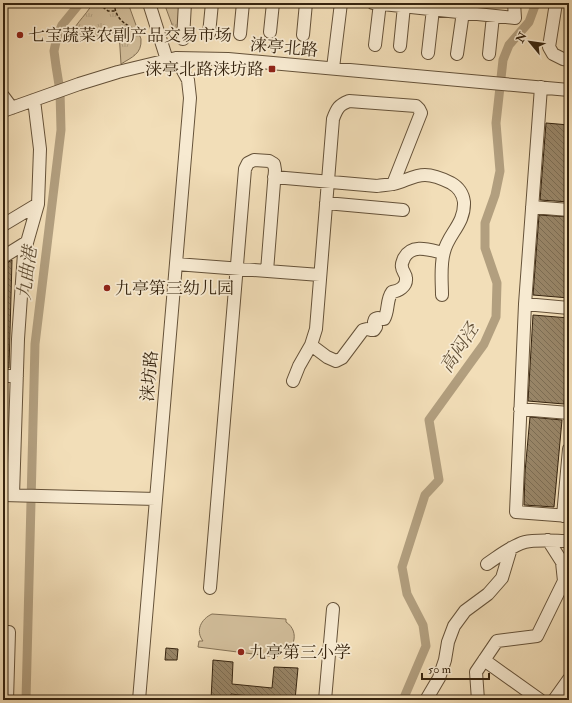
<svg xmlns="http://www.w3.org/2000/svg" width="572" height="703" font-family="'IM FELL Double Pica','Noto Serif SC',serif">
<defs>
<pattern id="park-tufts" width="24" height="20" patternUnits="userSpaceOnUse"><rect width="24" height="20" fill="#d2be9b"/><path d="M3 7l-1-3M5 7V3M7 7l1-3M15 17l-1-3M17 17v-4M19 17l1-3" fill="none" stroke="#b5a384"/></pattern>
<pattern id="building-back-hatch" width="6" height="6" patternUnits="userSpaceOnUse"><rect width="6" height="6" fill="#988567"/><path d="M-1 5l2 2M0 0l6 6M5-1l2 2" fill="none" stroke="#7d6d53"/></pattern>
</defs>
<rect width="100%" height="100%" fill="#f2deb8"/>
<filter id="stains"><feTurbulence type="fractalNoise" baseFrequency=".005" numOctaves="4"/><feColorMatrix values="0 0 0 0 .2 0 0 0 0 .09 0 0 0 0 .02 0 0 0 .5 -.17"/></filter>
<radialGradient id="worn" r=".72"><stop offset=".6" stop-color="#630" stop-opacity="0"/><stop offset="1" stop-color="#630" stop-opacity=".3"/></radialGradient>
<!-- green -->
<path fill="#d2be9b" stroke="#847155" d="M212 614 286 619V622C301 632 294 653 277 655V657L198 647 199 641H203C195 631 201 619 212 614Z"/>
<!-- park -->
<path fill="url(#park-tufts)" stroke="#847155" d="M93 3H128L141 39C142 54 132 57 121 64L119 32 68 42C72 26 85 17 93 3Z
M164 3H180L177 38Z"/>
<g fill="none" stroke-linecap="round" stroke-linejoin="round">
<!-- canal -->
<path stroke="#b29f7f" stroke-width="9" d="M26 700 35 344 61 130 60 91 56 66 54 51 57 37 62 25 80 3
M403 700 426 646 423 625 407 594 402 567 425 495 439 480 429 420 484 344 496 317 497 283 485 248V223L495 195 500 171 496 123 503 60 509 45 529 22 536 3"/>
</g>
<!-- building -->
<path fill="url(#building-back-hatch)" stroke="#36240f" d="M546 123 569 125V202L540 200Z
M539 215 569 217V298L533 295Z
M12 260 9 368H3V264L7 263Z
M533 315 569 318V343L564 404 528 401Z
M530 417 562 420 554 507 524 505 525 472Z
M166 648 178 649 177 660H165Z
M213 660 233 662 232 684 272 688 274 667 298 668 295 700H266V698L231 694 230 700H211Z"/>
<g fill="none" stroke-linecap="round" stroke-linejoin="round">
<!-- minor casing -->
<g stroke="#655239" stroke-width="14">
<path id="minor" d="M149 3 167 60
M373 3 515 18 514 3
M556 3 549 47 553 54 563 59 569 60
M270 32 273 3
M209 34 212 3
M240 34 243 3
M303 35 306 3
M183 39 185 3
M375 45 380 3
M400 46 404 6
M428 53 433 9
M457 54 463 12
M489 54 493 16
M333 68 341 3
M541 87 525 304 516 512 569 516
M3 96 12 108
M3 111 79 84 118 72 176 58 228 59 569 90
M274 177 377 186C382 185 388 185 393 184 404 182 413 175 425 175 433 175 443 179 451 183 458 187 463 194 464 202 465 224 448 234 444 252 440 265 442 282 442 295
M326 203 403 210
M532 207 569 210
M3 225 38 204
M3 257 27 242
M176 264 320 275
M525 304 569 308
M311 345 327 357 336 361 342 358 363 330 367 329 371 330H374L376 327 374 322 375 319 378 318 381 319H384C389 311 386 300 392 292 398 291 407 287 406 278 406 274 402 271 402 267 401 264 403 261 404 258 412 243 430 250 443 253
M3 376H17
M293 381 299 366 311 345 316 329 333 119C337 108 339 105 349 101L416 106 419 109 421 113 393 184
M520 409 569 413
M3 495 156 499
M13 495 18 339 24 253 38 204 40 149 34 100
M563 516 569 449
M487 564C499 556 511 546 525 542 536 539 557 541 569 541
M210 588 245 169 248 163 254 160 269 161 274 164 275 170 267 271
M3 632H9L7 700
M484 660 540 700
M139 700 190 98 188 80 176 58
M325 700 333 609
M426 700 439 678 445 660 448 642 454 626 465 611 488 594 502 578 511 548
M478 700 476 672 497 641 537 636 564 581 562 562 548 540
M554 700 569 679"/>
</g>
<!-- path -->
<path stroke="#36240f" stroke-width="1.5" stroke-dasharray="3 2" stroke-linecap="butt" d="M115 3C113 18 129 29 142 31
M99 4 108 11H115"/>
<!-- minor -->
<use href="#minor" stroke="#f7ead1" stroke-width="12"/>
</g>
<!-- markers -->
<g fill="#8f2418" stroke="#f7ead1" stroke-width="1.5">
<circle cx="20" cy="35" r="4"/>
<rect x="268" y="65" width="8" height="8" rx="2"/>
<circle cx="107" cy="288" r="4"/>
<circle cx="241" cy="652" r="4"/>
</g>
<g text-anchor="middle" stroke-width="3.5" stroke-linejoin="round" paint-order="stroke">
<!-- poi labels -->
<g font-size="17" fill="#36240f" stroke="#f7ead1" text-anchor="start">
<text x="28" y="41">七宝蔬菜农副产品交易市场</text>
<text x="264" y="75" text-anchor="end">涞亭北路涞坊路</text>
<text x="115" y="294">九亭第三幼儿园</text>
<text x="249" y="658">九亭第三小学</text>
</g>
<!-- street labels -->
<g font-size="17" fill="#36240f" stroke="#f7ead1">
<text transform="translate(284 47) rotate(5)" y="6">涞亭北路</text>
<text transform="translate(149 376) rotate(-85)" y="6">涞坊路</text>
</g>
<!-- water labels -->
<g font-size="18" font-style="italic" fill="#614f36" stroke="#f7ead1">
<text transform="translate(27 273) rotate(-83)" y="6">九曲港</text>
<text transform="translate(459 348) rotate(-57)" y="6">高闷泾</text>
</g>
</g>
<!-- margin -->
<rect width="572" height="703" fill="none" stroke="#f2deb8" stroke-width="16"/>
<rect x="4" y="4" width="564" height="695" fill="none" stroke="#36240f" stroke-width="2"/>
<rect x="8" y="8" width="556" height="687" fill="none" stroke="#36240f"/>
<!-- north arrow -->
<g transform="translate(530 42) rotate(299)" stroke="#f7ead1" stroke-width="3" paint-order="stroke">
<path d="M0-3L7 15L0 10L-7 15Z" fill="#36240f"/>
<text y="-6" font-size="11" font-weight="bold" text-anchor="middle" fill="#36240f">N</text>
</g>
<!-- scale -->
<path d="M422 673v6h67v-6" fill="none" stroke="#36240f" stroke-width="2"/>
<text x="428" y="673" font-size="12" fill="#36240f" stroke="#f7ead1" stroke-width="3" paint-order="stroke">50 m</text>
<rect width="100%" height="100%" filter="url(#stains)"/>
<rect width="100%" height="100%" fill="url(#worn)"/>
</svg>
